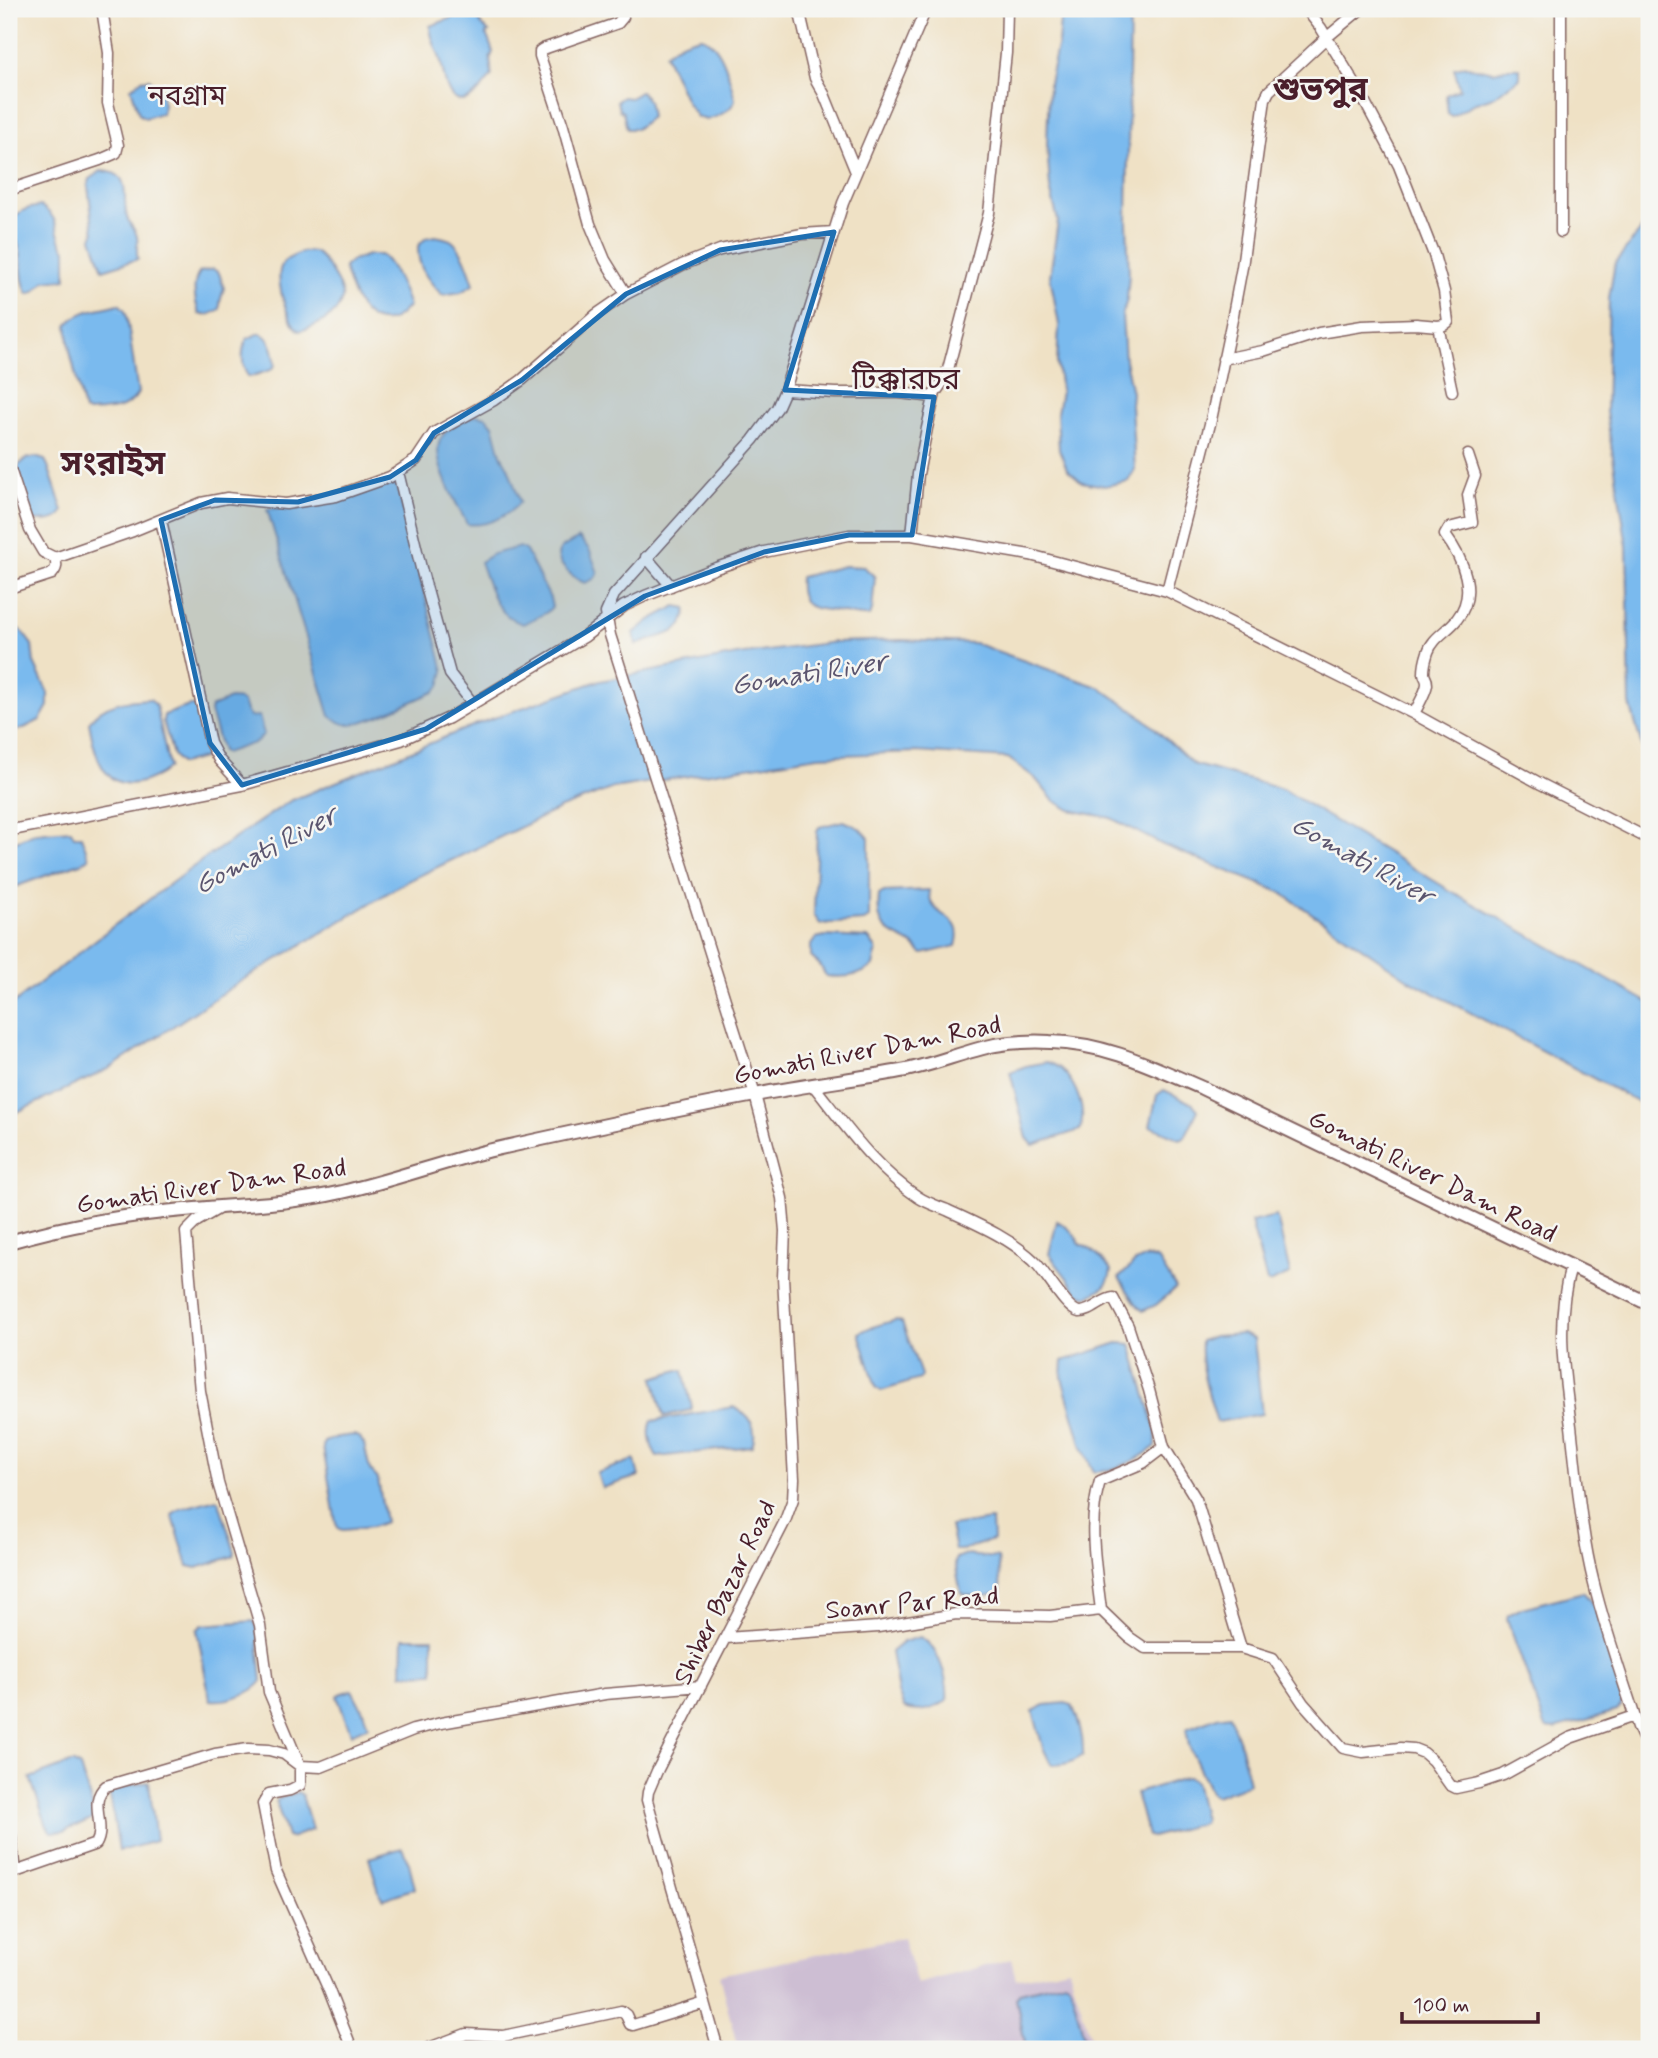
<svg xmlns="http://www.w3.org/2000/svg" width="1658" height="2058" font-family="Mynerve,'Noto Sans Bengali',sans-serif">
<rect width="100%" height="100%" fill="#f6f6f2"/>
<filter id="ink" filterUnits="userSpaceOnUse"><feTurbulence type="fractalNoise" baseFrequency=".0143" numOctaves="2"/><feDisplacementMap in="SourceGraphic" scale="14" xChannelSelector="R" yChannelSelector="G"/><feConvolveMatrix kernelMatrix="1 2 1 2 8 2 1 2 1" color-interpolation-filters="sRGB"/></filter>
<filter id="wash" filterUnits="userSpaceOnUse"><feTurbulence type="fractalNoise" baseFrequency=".00686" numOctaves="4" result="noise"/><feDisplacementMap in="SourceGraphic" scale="28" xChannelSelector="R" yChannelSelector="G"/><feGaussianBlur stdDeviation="1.57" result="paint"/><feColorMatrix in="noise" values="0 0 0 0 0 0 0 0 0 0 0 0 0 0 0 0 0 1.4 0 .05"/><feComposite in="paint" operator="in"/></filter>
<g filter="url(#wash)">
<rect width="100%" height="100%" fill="#efe1c5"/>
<!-- industrial -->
<path fill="#cdbed3" d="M903 1937 917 1984 1011 1959 1016 1979 1069 1968 1094 2049H738L719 1975Z"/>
<!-- water -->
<path fill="#7abaee" stroke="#626c8c" stroke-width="2" d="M468 9 478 16 481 24 489 32 486 33 493 52 490 59 492 75C486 83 467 110 454 98 445 91 444 73 441 62 438 50 430 39 430 26L452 18 462 10Z
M1061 9H1130L1127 222 1129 274 1127 300 1122 315 1125 360 1132 393 1131 405 1135 469 1128 481 1105 486 1082 482 1067 469 1059 449 1057 413 1061 391 1057 363 1059 325 1050 276 1058 221 1050 188 1047 145 1049 83 1058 43Z
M701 37C723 43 730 80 735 100 731 111 717 117 706 120L697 117 687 103 665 54C676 44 686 40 701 37Z
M1465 66 1494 72 1508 68H1520V78L1493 97 1473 104 1452 116 1448 114 1446 95 1460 89 1454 68Z
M149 79C160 88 166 99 162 113L145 118 139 114 131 88 141 80Z
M640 92C650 97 649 107 651 117L636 129H627L623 112 619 110 617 101 623 97 630 98Z
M101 171C134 172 121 196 127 217 129 225 136 229 137 237 139 245 135 251 138 259L103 270 92 238 94 233 88 186 90 179Z
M41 206C63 220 53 236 66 250V279L45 281 34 292 28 294C18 277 25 257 17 241 14 233 8 230 13 221 18 209 30 208 41 206Z
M1649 220V750L1642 747 1630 704 1627 546 1606 412 1609 298 1615 263Z
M435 236C441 237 448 238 452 241 464 251 469 270 474 284L461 292 442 295C428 280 417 268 418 246L426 238Z
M303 252C307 252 311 251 314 252 323 255 345 291 342 299 338 316 315 327 299 331 287 321 273 277 283 263 288 257 296 255 303 252Z
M368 255C369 255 378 255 380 255 391 260 405 294 409 306 403 311 399 318 391 320 362 329 350 288 344 267L351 261Z
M213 269 219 273 224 288 220 302V309C214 313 207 317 199 314 195 300 191 283 200 272Z
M119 304 124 309 127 317 138 393C129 411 106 411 88 412L84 411 70 351 67 325C81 308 100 310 119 304Z
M257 334H262C272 340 275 354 275 365L271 370 249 377C241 369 241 349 247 339Z
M477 415 486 417 493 425 501 455 508 467 520 502C508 516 486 527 467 524 457 504 433 465 439 443 442 429 465 419 477 415Z
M35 457 45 460 48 466 63 511C59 522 44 521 33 521L17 473 18 466 26 459Z
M390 480 397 486 444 671 440 686 434 692C416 699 362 727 345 724 340 723 335 719 330 716L267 509 288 507Z
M579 538 589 549 598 573 594 579 585 583C576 580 554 563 559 552 561 546 573 542 579 538Z
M520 547 526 551 550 598 552 607 546 613 523 624C494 615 490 588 480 562L493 554Z
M844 566 864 567 875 577 872 611 869 616C859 617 850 614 840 612 814 607 797 612 800 577Z
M676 606 686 608 687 610 682 625 673 632 636 645 634 633 650 620Z
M9 626 21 630 32 645 34 663 48 693V706L40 720 24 728 9 732Z
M901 640 974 643 1101 688 1146 720 1193 764 1282 789 1451 891 1649 1003V1108L1411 981 1280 892 1163 845 1111 818 1070 810 1053 800 1035 778 1008 758 916 752 818 756 613 788 561 808 406 882 241 981 109 1069 9 1116V1007L116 924 201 861 290 801 477 724 595 682 737 655 835 642Z
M150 699 156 705 169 767C162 775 154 777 145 781 103 795 94 753 89 722 103 702 128 700 150 699Z
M230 699C250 699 240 706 250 717L259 716 264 734 257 742 225 753 222 751 210 712 211 707Z
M189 706H196L199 711 208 753 206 757 181 764 173 755 163 721 164 715Z
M843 821C854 825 862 828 869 838V918L864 921 820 924 814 915 817 831 819 827Z
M71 830 74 836H81L89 858 83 862 9 889V844L34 833Z
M929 890C930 923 966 911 956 946L923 954C918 951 915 945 910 943 884 930 876 927 879 895L884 892Z
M825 936 868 938C881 953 876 949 873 966 860 977 842 978 826 976L820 965 811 957V945L816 938Z
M1047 1062C1052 1064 1059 1066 1062 1070 1076 1084 1087 1111 1080 1130L1033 1145 1027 1138 1010 1072 1026 1066Z
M1164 1090 1193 1104 1198 1110 1185 1137 1180 1139 1150 1126 1157 1095Z
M1276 1216 1278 1221 1290 1274 1269 1283 1267 1282 1251 1222Z
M1057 1221C1068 1227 1075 1233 1080 1244 1094 1249 1102 1259 1111 1270 1109 1287 1101 1289 1087 1297L1079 1294 1049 1254Z
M1147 1257 1158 1259 1176 1288 1156 1305 1143 1311 1137 1305 1119 1278 1135 1262Z
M896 1320 902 1322 921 1375 920 1379 881 1391 876 1387 859 1333 869 1328Z
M1242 1334 1254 1339 1262 1414 1217 1422C1209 1396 1199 1368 1201 1341L1214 1336Z
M1118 1343 1131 1344 1156 1431V1446C1140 1459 1116 1471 1094 1472L1082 1447 1062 1378 1063 1361Z
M678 1370 683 1371 692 1407 691 1410 664 1416 654 1378Z
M733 1407C749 1414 759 1428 752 1446L657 1457C651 1448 647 1431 652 1421Z
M354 1435 360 1438 364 1444 370 1470 378 1479 385 1522 372 1527 343 1530 339 1529 336 1524 323 1447 324 1442 338 1437Z
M633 1460 635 1461 639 1476 602 1488 597 1473Z
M216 1499 219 1502 235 1552 234 1556 197 1568 188 1566 172 1514 180 1509Z
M990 1520 992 1521 993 1540 962 1550H955L950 1526Z
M964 1555 998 1558 1001 1591C991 1597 972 1598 961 1593L955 1563 956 1558Z
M1583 1592C1606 1614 1614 1665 1623 1695L1621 1707 1617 1711 1555 1729 1546 1728 1507 1619 1508 1615 1522 1608Z
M254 1621 257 1627 262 1681C253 1694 226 1702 210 1700L197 1630 202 1625Z
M920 1637C939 1647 949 1681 947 1701 933 1709 920 1714 904 1708L898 1692 891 1652 903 1642Z
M403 1638H433V1673L402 1674Z
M352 1690 363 1711 368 1726 351 1734 337 1696 340 1694Z
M1065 1703 1072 1705C1079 1721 1084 1737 1083 1755 1072 1763 1064 1766 1051 1764L1043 1748 1033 1711 1045 1705Z
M1229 1715 1241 1747 1249 1783 1238 1789 1215 1796 1210 1792 1189 1746 1186 1729 1217 1717Z
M70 1763H74L80 1767 94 1812V1819L64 1831 51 1832 47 1826 30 1778Z
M1188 1777 1193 1779 1195 1782 1204 1820 1203 1823 1152 1837 1148 1836 1136 1793Z
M149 1782 156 1841 119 1851 109 1789Z
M298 1792 302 1795 312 1830 290 1838 287 1837 276 1801 277 1799Z
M402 1848 409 1863 415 1888 383 1899 380 1895 369 1858Z
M1065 1981 1070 1984 1087 2049H1026L1016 1998 1020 1992Z"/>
</g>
<g filter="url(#ink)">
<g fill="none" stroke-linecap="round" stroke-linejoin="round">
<!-- minor casing -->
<g stroke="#846361" stroke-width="13">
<path id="minor" d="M621 9 623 17 618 23 543 49 540 51V56L563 126 590 224 605 260 626 294
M799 9 815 78 824 94 856 172
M1306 9 1321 28 1358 89 1399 166 1434 255 1444 291 1448 322 1444 325 1438 326 1452 391
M9 190 100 160 116 153 118 145 108 103 109 53 102 9
M1561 232V9
M1223 359 1263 351 1319 333 1362 326 1416 324 1438 326
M785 390 835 393H899L934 397
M9 466 30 530 43 552 55 558C57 565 57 568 52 574L9 588
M398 472 421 568 450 674 473 704
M161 520 210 743 219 760 242 785
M912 535 918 474 927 428 935 393 946 377 989 213 1006 53 1007 9
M646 557 671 586
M55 558 133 531 201 503 227 498 286 504 298 502 336 496 390 477 416 460 434 433 494 400 522 380 597 314 626 294 682 265 720 250 802 234 834 232
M1167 591 1211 420 1233 315 1242 267 1265 99 1269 91 1326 38 1361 9
M1414 714C1418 705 1426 693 1427 684 1427 677 1425 680 1424 673 1424 668 1426 658 1428 652 1433 637 1448 631 1457 619 1478 593 1463 559 1445 535L1449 528 1472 522 1468 495 1475 476 1468 455
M9 833 17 829 242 785 401 740 449 718 584 637 624 606 645 596 716 568 764 552 849 535H912L1030 555 1167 591 1414 714 1541 784 1649 839
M813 1085C845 1125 874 1168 918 1197 927 1203 937 1206 947 1210 977 1224 1010 1238 1034 1261 1045 1271 1066 1310 1079 1312 1091 1313 1102 1299 1113 1298L1128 1326 1149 1390 1164 1447 1196 1499 1241 1648
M218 1209 197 1221 186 1232 200 1391 218 1483 260 1625 269 1692 300 1766V1785L290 1790 269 1794 263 1804 264 1809 276 1871 328 1988 352 2049
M1571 1267C1555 1318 1564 1374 1571 1426 1577 1478 1581 1533 1594 1584 1606 1633 1623 1680 1638 1727L1644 1740 1649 1746
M1101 1610 1129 1637 1145 1648H1241L1273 1658 1303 1703 1343 1748 1363 1752 1400 1748 1414 1749 1424 1753 1433 1761 1450 1785 1456 1788 1479 1783 1503 1775 1570 1738 1634 1716
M1101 1610C1096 1568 1087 1522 1100 1481L1143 1463 1164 1447
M726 1638 878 1627 956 1614 1050 1616 1101 1610
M9 1820 15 1872 9 1875
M15 1872 96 1844C107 1825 87 1802 106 1786L215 1754 248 1749 269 1750 284 1754 300 1766 321 1767 413 1730 441 1723 605 1694 701 1686
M426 2049 466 2034 503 2036 621 2011 626 2015 630 2024 633 2025 705 2003
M718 2049 647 1800 648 1792 657 1771 785 1521 793 1499 794 1479 783 1277 785 1231 782 1198 755 1095 610 635 606 613 614 595 753 440 777 408 785 390 843 203 926 9"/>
</g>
<!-- major casing -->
<g stroke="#846361" stroke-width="16">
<path id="major" d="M9 1242C65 1226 125 1215 184 1210 237 1205 290 1204 342 1192 394 1180 445 1161 496 1149 582 1130 669 1111 755 1095 801 1086 848 1080 895 1072 929 1067 961 1052 995 1045 1013 1042 1032 1041 1050 1042 1105 1043 1153 1067 1202 1088L1649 1304"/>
</g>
<!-- minor -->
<use href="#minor" stroke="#fff" stroke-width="10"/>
<!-- major -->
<use href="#major" stroke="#fff" stroke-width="12"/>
</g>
</g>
<!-- marked area -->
<path fill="#1f6fb2" fill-opacity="0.2" stroke="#1f6fb2" stroke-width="5" stroke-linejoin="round" d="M834 232 785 390 934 397 912 535H849L764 552 645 596 426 729 242 785 210 743 161 520 215 500 298 502 390 477 416 460 434 433 522 380 626 294 720 250Z"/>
<g text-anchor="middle" stroke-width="5" stroke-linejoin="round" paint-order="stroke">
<!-- street labels -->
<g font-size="26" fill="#4a1f2b" stroke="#f6f6f2">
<text transform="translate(867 1049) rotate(-11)" y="9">Gomati River Dam Road</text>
<text transform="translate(1433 1175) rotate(26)" y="9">Gomati River Dam Road</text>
<text transform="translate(211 1185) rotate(-8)" y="9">Gomati River Dam Road</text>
<text transform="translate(724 1592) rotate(-64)" y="9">Shiber Bazar Road</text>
<text transform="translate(912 1602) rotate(-5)" y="9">Soanr Par Road</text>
</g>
<!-- neighbourhood labels -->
<g font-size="28" fill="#4a1f2b" stroke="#f6f6f2">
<text x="187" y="105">নবগ্ৰাম</text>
</g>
<!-- water labels -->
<g font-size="28" font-style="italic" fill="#5b556f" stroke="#f6f6f2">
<text transform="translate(809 672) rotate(-9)" y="10">Gomati River</text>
<text transform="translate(265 849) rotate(-28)" y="10">Gomati River</text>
<text transform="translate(1363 859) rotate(29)" y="10">Gomati River</text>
</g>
<!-- quarter labels -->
<g font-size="30" fill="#4a1f2b" stroke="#f6f6f2">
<text x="906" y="389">টিক্কারচর</text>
</g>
<!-- district labels -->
<g font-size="33" font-weight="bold" fill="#4a1f2b" stroke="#f6f6f2">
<text x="1320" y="100">শুভপুর</text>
<text x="113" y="474">সংরাইস</text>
</g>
</g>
<!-- margin -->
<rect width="1658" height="2058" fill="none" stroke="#f6f6f2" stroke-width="35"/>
<!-- scale -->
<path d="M1402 2012v10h136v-10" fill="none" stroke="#4a1f2b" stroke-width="3.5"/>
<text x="1413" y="2012" font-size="21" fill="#4a1f2b" stroke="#f6f6f2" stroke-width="5" paint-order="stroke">100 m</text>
</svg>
